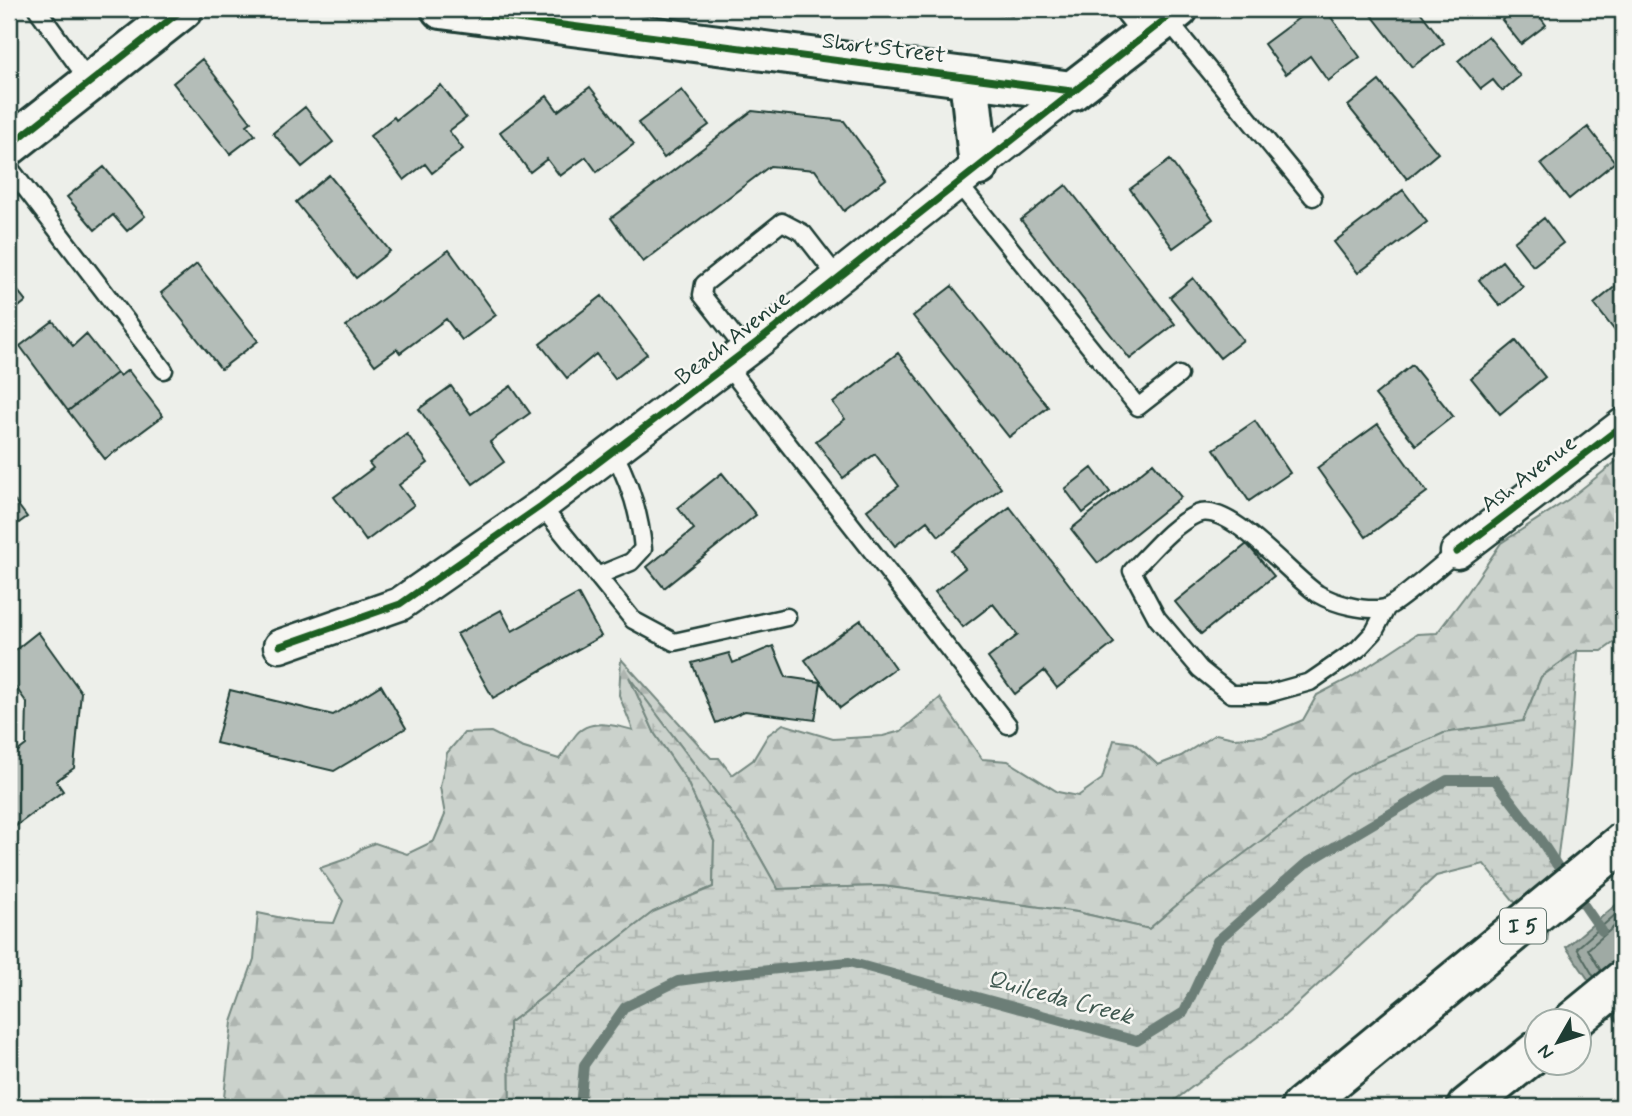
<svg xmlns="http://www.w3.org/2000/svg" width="1632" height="1116" font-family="Mynerve,sans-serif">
<defs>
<pattern id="forest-firs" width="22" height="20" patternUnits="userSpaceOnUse" patternTransform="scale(1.75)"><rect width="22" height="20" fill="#cbd2cc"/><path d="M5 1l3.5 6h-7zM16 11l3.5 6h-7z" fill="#aeb5b0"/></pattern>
<pattern id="wetland-marsh" width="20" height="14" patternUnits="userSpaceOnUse" patternTransform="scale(1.75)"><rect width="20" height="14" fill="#cbd2cc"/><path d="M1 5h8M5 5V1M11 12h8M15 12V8" fill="none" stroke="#aeb5b0"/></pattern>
</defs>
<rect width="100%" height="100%" fill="#edefea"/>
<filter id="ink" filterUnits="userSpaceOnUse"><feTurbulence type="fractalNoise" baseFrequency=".0143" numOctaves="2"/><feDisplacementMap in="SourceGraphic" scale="14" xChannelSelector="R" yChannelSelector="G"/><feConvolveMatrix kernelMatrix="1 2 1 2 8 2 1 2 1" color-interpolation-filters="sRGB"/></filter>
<g filter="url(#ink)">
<!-- forest -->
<path fill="url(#forest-firs)" stroke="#758880" stroke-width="2" d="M1623 456V636L1602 651H1577L1541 677 1523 722 1444 733 1185 898 1149 929 1077 912 882 886 778 889 747 834 631 680 655 734 686 779 714 841 713 887 653 912 509 1023 510 1107H223L232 1022 254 959 258 913 297 921 334 923 343 901 320 868 349 858 362 848 375 843 407 854 434 841 445 815 440 787 447 753 464 733 491 732 521 747 559 759C565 752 569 744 575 736 588 718 614 725 633 730L619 695 621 659 711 758H719L732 775 753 760 768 735 783 724 833 739 883 736 901 731 940 698 982 759 1008 761 1058 792 1078 796 1102 779 1114 740 1134 743 1158 765 1181 756 1216 734 1234 738 1265 736 1303 720 1317 695 1350 678 1417 634 1437 633 1468 592 1501 543 1569 499Z"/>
<!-- wetland -->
<path fill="url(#wetland-marsh)" stroke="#758880" stroke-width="2" d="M1577 651 1569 767 1547 942 1484 864 1436 876 1282 1018 1166 1107H510L509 1023 653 912 713 887 714 841 686 779 655 734 629 677 747 834 778 889 882 886 1077 912 1149 929 1185 898 1350 774 1444 733 1523 721 1541 677Z"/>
<!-- water -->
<path fill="#9faaa4" stroke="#6c7e77" stroke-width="2" d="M1623 899V1030L1566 947Z"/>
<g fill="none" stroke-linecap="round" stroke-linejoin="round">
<!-- shore -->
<path stroke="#526961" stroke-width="2" d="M1601 971 1588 949 1623 919
M1594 977 1577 948 1623 908"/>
<!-- stream -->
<path stroke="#6c7e77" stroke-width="10" d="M1575 892 1602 931
M580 1107 584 1065 625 1007 678 981 738 973 849 962 1137 1041 1184 1012 1217 941 1305 864 1447 780H1495L1538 836 1566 879"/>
</g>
<!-- building -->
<path fill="#b4bdb8" stroke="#1f3d34" stroke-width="2" d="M953 9H1013L1012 16Z
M1311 9H1325L1360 57 1328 81 1310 56 1286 74 1264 44Z
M1367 9H1418L1444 43 1412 67Z
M1498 9H1534L1546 25 1521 44 1502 20 1505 17Z
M1488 36 1520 76 1502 91 1493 80 1481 89 1458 61Z
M202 59 251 122 247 125 255 135 230 154 173 83Z
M1379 81 1438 153 1407 179 1348 106Z
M441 85 466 118 449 131 463 149 432 173 425 164 404 180 370 136 394 117 396 120Z
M590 87 634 144 597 172 586 157 560 176 547 159 530 172 500 132 547 96 558 111Z
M682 90 709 125 664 158 638 123Z
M305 107 333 142 302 167 273 133Z
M752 111 844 121 886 179 844 211 815 170 770 166 643 262 611 218Z
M1588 127 1615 162 1569 199 1541 164Z
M1170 160 1213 219 1173 248 1130 189Z
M104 167 145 216 127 231 113 215 95 230 67 197Z
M329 175 390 251 356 278 296 202Z
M1066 185 1175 324 1130 359 1021 220Z
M1403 190 1427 222 1358 273 1334 242Z
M1544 218 1563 243 1533 266 1514 242Z
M449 250 496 315 462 340 446 319 400 353 397 349 375 365 346 326Z
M1502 261 1523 287 1500 306 1479 280Z
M197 264 258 341 221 369 161 293Z
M1193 278 1243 340 1220 358 1170 297Z
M9 280 26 301 9 315Z
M1623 280V339L1622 340 1594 304Z
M952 286 1048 407 1009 437 913 316Z
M602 296 647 354 615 379 596 354 567 378 540 344Z
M53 321 73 346 86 334 117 373 68 411 20 346Z
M1516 341 1545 377 1500 414 1471 378Z
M898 353 1001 488 939 536 927 521 895 546 867 510 899 486 875 454 843 478 816 441 845 419 833 403Z
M1412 365 1453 416 1416 445 1375 395Z
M128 370 163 416 105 459 68 411 117 373 120 376Z
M451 386 471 414 511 386 530 413 490 442 504 462 473 484 419 409Z
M1255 421 1290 473 1249 501 1214 449Z
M1378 424 1427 492 1366 537 1317 468Z
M407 434 428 463 399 485 414 505 366 541 334 497 373 468 369 463Z
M1153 463 1181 497 1098 563 1071 529Z
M1092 468 1110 492 1083 513 1065 489Z
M722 473 756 515 664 588 647 567 694 529 678 508Z
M9 493 27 517 9 530Z
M1010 507 1114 643 1057 688 1044 671 1015 694 988 658 1018 635 993 604 963 627 935 592 965 568 952 551Z
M1247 544 1274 576 1201 634 1175 602Z
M578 594 601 636 493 698 457 634 501 610 512 631Z
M861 620 895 668 840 708 805 660Z
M38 632 81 692 74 768 56 781 63 791 9 831V758L26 745 27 703 9 678V655Z
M773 646 786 677 821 682 815 720 745 711 716 723 692 663 729 653 733 663Z
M381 685 406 728 334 771 216 743 230 690 333 715Z"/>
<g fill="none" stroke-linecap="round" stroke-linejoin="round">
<!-- lane casing -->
<g stroke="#1f3d34" stroke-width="21">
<path id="lane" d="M37 9 89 81
M1121 9 1143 36
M1166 18 1313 197
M9 167 164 370
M958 183 1138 407 1179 375
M746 351 702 295 704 284 782 222 803 233 838 278
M727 366 1008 725
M541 506 633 620 674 642 787 617
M597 576 631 562 643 549C640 513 630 483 613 451
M1387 607 1374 632 1358 649 1310 682 1267 694H1231L1200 669 1157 618 1132 571C1151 552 1172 525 1197 514 1230 501 1291 577 1318 594 1335 604 1365 612 1385 608 1396 605 1444 562 1457 552"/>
</g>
<!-- street casing -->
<g stroke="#1f3d34" stroke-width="37">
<path id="street" d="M1457 552 1623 425
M280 646 400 604 541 506 761 339 1072 91"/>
</g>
<!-- secondary casing -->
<g stroke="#1f3d34" stroke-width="44">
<path id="secondary" d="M441 9 1072 91 1178 9
M969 78 979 166
M9 146 183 9"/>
</g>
<!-- highway casing -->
<g stroke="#1f3d34" stroke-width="44">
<path id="highway" d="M1573 1021 1623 980
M1301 1107 1623 842
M1467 1107 1538 1050"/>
</g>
<!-- lane -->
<use href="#lane" stroke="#f6f6f2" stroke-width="16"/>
<!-- street -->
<use href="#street" stroke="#f6f6f2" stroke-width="32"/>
<!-- secondary -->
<use href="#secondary" stroke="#f6f6f2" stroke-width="38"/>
<!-- highway -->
<use href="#highway" stroke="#f6f6f2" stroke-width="38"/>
<!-- cycleway casing -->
<g stroke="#f6f6f2" stroke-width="11">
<path id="cycleway" d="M441 9 1072 91
M9 146 183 9
M1457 552 1623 425
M280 646 400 604 541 506 761 339 1178 9"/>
</g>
<!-- cycleway -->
<use href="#cycleway" stroke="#1b5e20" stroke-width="7"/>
</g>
</g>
<g text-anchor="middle" stroke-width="5" stroke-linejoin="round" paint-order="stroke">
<!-- shield labels -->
<rect fill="#f6f6f2" stroke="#60746d" stroke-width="2" x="1500" y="908.5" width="46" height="35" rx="5"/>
<g font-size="21" font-weight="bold" fill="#1f3d34">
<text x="1523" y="933">I 5</text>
</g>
<!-- street labels -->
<g font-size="23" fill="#1f3d34" stroke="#f6f6f2">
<text transform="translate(884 47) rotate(7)" y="8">Short Street</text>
<text transform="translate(732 337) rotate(-38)" y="8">Beach Avenue</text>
<text transform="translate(1528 473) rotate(-37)" y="8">Ash Avenue</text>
</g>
<!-- water labels -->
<g font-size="24" font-style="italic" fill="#3f5850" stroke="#f6f6f2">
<text transform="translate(1060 997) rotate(15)" y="8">Quilceda Creek</text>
</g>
</g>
<!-- margin -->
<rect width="1632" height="1116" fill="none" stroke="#f6f6f2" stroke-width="35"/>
<rect x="18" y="18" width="1597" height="1081" fill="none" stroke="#1f3d34" stroke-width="2.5" filter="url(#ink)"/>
<!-- north arrow -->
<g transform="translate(1558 1042) rotate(231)"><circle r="33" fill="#f6f6f2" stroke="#a0aca6" stroke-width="2"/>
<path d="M0-5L12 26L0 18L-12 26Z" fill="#1f3d34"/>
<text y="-10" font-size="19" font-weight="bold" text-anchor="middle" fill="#1f3d34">N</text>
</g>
</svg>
